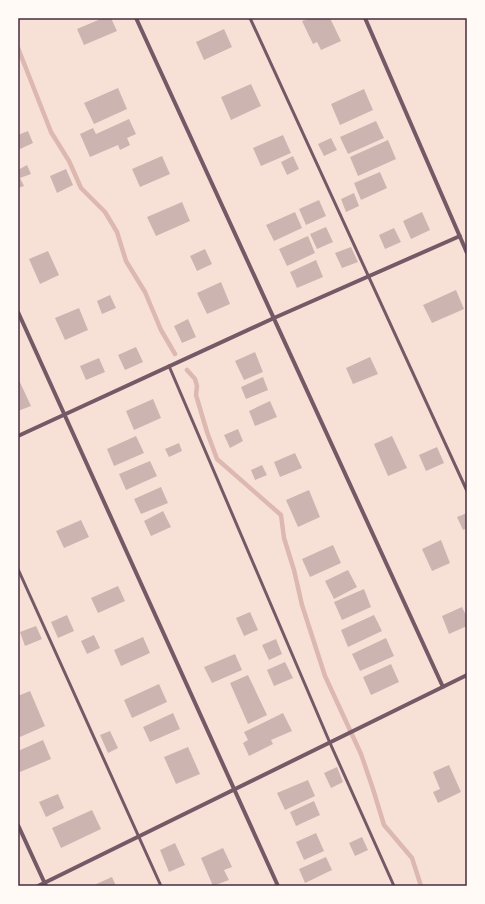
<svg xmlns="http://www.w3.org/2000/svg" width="485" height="904" font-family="Ubuntu,sans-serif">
<rect width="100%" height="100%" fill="#f7e1d7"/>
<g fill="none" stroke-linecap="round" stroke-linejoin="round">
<!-- stream -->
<path stroke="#dcb8b0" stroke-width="4.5" d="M18 48 51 132 69 161 81 188 105 212 117 232 126 261 145 292 161 330 175 354
M187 370 195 379 197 386 196 395 207 432 217 459 281 515 284 538 294 570 302 605 325 676 361 754 373 789 384 825 412 858 421 886"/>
</g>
<!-- building -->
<path fill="#ccb4b1" d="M103 18H111L117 31 84 45 77 29Z
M307 18H330L341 41 321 50 317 42 313 44 302 21 308 19Z
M224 29 232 47 204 60 196 42Z
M251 84 261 106 231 120 221 97Z
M118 88 127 109 94 124 84 103Z
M364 89 373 110 340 125 331 104Z
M129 119 136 134 127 138 130 145 120 150 118 145 90 157 80 134 93 128 96 134Z
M376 121 384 138 348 154 340 137Z
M28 131 33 143 20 149 18 145V135Z
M283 135 291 153 261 166 253 148Z
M331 138 337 150 324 156 318 144Z
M388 140 396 159 358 176 350 157Z
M162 156 170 174 140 187 132 169Z
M293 156 299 169 287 175 281 162Z
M27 165 31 174 20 178 24 186 18 188V170Z
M66 169 73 185 57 193 50 176Z
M380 172 387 188 361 200 354 183Z
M354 193 359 206 346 212 341 199Z
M319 200 326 216 306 225 299 209Z
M182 202 190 221 156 236 147 217Z
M295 212 302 228 274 241 266 225Z
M422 212 430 230 411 239 403 221Z
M326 227 333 242 317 249 310 234Z
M394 228 401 242 385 249 379 235Z
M308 236 315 253 287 266 279 249Z
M351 247 358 262 342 268 335 253Z
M205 249 212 264 197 271 190 256Z
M48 251 59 275 40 284 29 259Z
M316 260 323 277 297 288 290 272Z
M221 282 230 304 207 314 197 293Z
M456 290 464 309 432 323 423 305Z
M110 295 116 308 102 314 97 301Z
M79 308 88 330 65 340 55 318Z
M188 319 196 337 182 343 174 326Z
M136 347 143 362 125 370 118 355Z
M255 352 263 372 244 380 235 361Z
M370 357 378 374 353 384 346 368Z
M99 358 105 372 86 380 80 366Z
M263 377 268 390 246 399 241 387Z
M18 378 31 406 18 411Z
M153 399 161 418 134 430 126 411Z
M270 401 277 417 255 426 249 411Z
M238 429 243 441 230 448 224 435Z
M136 436 144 453 114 466 107 449Z
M392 436 407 468 388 476 374 444Z
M179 443 182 451 169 457 165 449Z
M437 447 444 463 426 471 419 455Z
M295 453 302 468 280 477 274 462Z
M150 461 157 476 126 490 119 474Z
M262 465 267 475 255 480 251 470Z
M161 487 168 503 141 514 134 499Z
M309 490 320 517 298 527 286 500Z
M163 511 171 527 151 536 144 521Z
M467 513V528L463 530 457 517Z
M81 520 89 537 64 548 56 531Z
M441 540 450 563 432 571 422 549Z
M333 545 341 563 310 577 302 559Z
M348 570 357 587 334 599 325 581Z
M118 586 125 601 98 613 91 598Z
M364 589 371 607 342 620 334 602Z
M462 607 467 617V626L449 634 442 616Z
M250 612 258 630 244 636 236 618Z
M67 615 74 631 58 638 51 622Z
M374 615 382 631 348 647 341 630Z
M36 626 42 639 25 646 20 632Z
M94 635 100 648 87 654 81 641Z
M143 637 150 653 121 666 114 650Z
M386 638 394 656 360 671 352 654Z
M276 639 282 654 269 660 262 645Z
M235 654 242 670 212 683 204 667Z
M285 662 293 678 274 686 267 670Z
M391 664 399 682 371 695 363 677Z
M248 675 267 715 248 724 230 683Z
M159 684 167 702 132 718 124 700Z
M30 691 45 726 20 737 18 733V696Z
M173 713 180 729 150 742 143 727Z
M283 713 292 731 271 740 273 744 249 756 243 743 248 740 244 732Z
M110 731 118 748 108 753 100 735Z
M43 740 51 759 20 772 18 768V751Z
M188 747 200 774 176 784 164 757Z
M449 765 461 792 438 803 433 792 440 789 433 772Z
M337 767 343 782 331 788 324 773Z
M308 780 315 796 285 810 277 793Z
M58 794 64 808 46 817 39 802Z
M314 801 320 815 296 826 290 812Z
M92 810 101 829 61 848 52 828Z
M316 833 324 851 304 860 296 842Z
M362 837 368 850 355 856 349 843Z
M175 843 185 865 169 872 160 850Z
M223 848 232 867 224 870 229 880 213 886 201 858Z
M326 857 332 870 305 883 299 869Z
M112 877 116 886H92Z"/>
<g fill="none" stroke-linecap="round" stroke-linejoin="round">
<!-- service -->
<path stroke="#755966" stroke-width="3" d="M250 18 467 491
M169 366 330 743 394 886
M18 569 161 886"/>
<!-- minor -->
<path stroke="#755966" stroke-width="4" d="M136 18 443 687
M365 18 467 253
M18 312 278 886
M18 436 274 318 460 236
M18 825 46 886
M38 886 467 675"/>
</g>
<!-- border -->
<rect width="485" height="904" fill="none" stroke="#fffaf5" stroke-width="38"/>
<rect x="19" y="19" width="447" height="866" fill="none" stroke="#4a2c40" stroke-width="1.5"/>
</svg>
